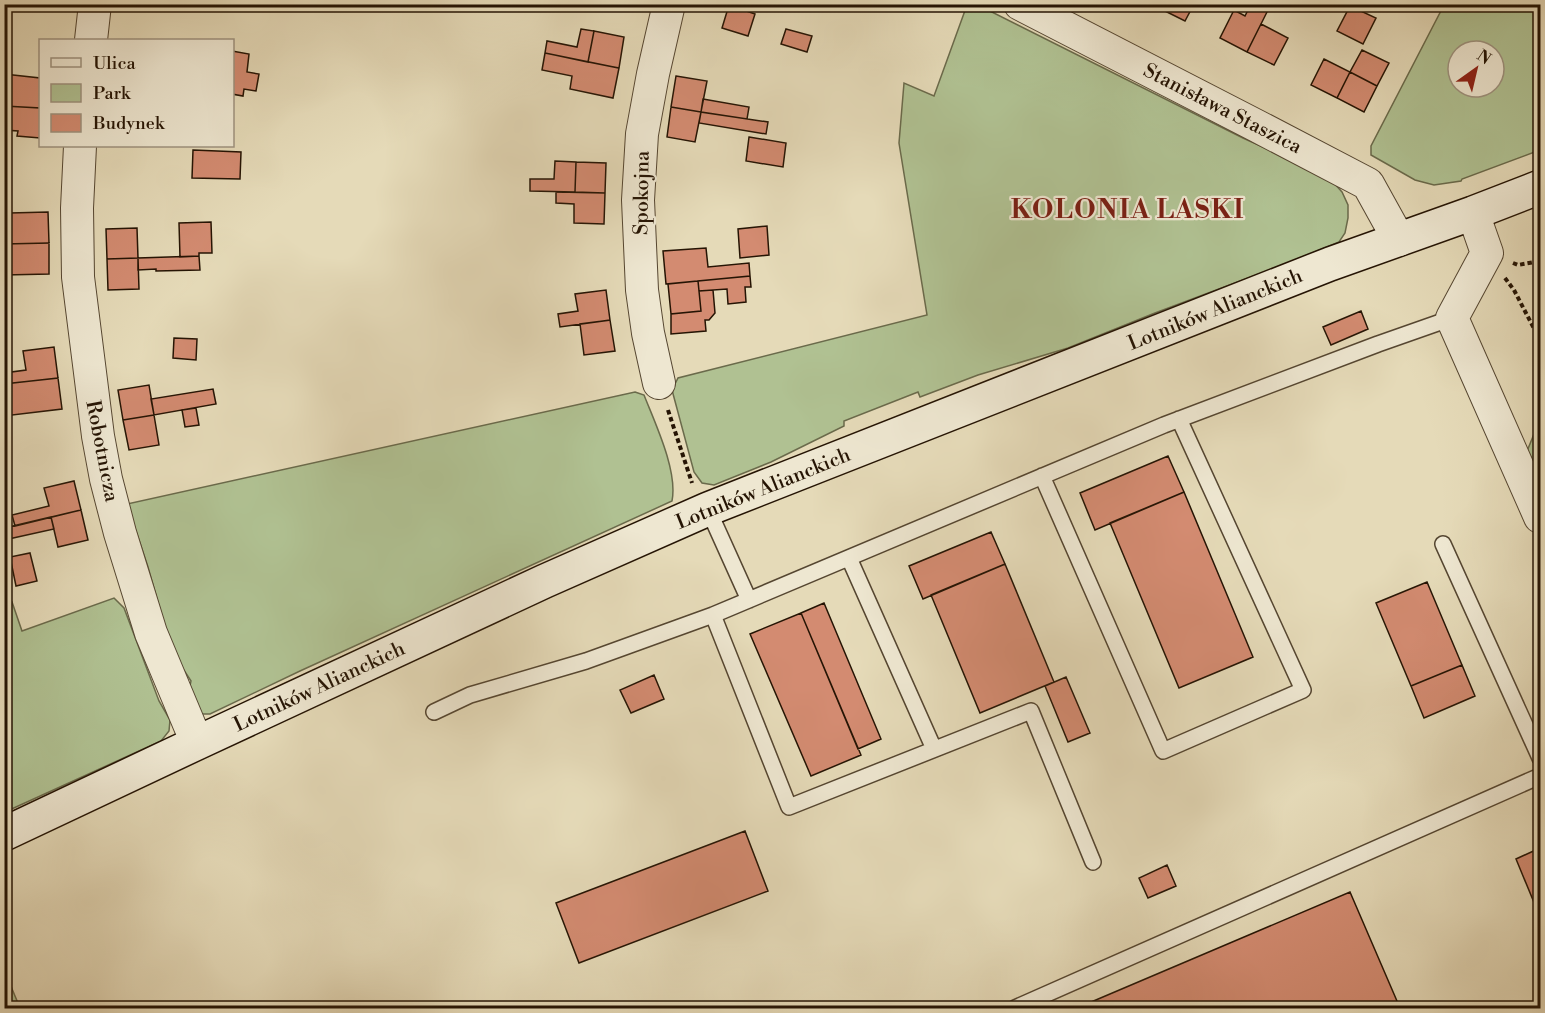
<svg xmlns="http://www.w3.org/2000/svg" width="1545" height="1013" font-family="'Libre Bodoni',serif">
<rect width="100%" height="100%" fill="#e5dab8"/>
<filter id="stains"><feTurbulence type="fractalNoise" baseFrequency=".00333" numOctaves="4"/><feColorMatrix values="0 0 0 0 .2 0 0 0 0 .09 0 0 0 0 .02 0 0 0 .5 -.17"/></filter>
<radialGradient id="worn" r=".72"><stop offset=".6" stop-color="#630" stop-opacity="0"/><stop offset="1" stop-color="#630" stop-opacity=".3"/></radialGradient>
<!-- green -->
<path fill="#b0c192" stroke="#6a6a4b" stroke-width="1.5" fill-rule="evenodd" d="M967 5H978L1243 138 1285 157 1333 182 1342 192 1348 205V218L1345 233 1339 242 1288 263 1155 313 1068 348 978 375 920 397 918 392 844 421V426L771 462 714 485 702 483 694 472 672 390 678 378 927 315 899 143 904 83 934 96Z
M1444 5H1540V150L1462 179 1461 181 1434 185 1415 180 1371 155V146ZM1458 51H1494V87H1458Z
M635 392 644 395C655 423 678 471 672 501L300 671 210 714H201L188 695 191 681 172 652 148 567 127 504Z
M1540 431V507L1521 466 1534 434Z
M114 598 124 608 159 701 170 720 169 731 161 741 5 812V604L12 602 22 631Z
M4 972H5L20 1008H5Z"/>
<!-- building -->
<path fill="#d38b71" stroke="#251404" stroke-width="1.5" d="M1158 4H1194L1185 21 1157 7Z
M1251 4 1270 6 1247 52 1220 38 1234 10 1245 16Z
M729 5 755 14 748 36 722 28Z
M1350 6 1376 18 1363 44 1337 31Z
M1261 24 1288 38 1274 65 1247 52Z
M581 29 594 31 588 62 545 53 547 41 577 47Z
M786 29 812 36 807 52 781 44Z
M594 31 624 37 619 68 588 62Z
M1362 50 1389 63 1377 86 1350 72Z
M232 51 249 54 247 72 259 74 256 91 244 89 243 96 232 94Z
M545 53 619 68 613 98 570 89 572 76 542 70Z
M1324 59 1350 72 1337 98 1311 85Z
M1350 72 1377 86 1364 112 1337 98Z
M4 74 40 78V108L4 106Z
M676 76 707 81 701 112 671 107Z
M703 99 749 107 747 119 701 112Z
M4 106 40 108V138L17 136 18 131 4 130Z
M671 107 701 112 695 142 667 137Z
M701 112 768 122 766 134 699 123Z
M749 137 786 143 783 167 746 161Z
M193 150 241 152 240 179 192 178Z
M555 161 576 162 575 192 530 191V179H554Z
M576 162 606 163 605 193 575 192Z
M556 192 605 193 604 224 574 223V204L556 203Z
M48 212 49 243 4 244V217H11L10 213Z
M211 222 212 253H199V256L180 257 179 223Z
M767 226 769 255 740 258 738 229Z
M137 228 138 258 107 259 106 229Z
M49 243V274L4 275V244Z
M706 248 708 267 749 263 750 276 666 284 663 251Z
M199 256 200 270 156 271V269L138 270V258Z
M138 258 139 289 108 290 107 259Z
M750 276 751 287H745L746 302 728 304 727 289 699 291 698 281Z
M698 281 701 311 671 314 668 284Z
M606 290 610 320 560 327 558 314 578 311 575 294Z
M713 290 715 313 709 320H705L706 331 671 334V314L701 311 699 291Z
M1361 311 1368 329 1331 345 1323 327Z
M610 320 615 351 584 355 580 324Z
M174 338 197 339 196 360 173 358Z
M54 347 58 378 4 384V373L26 370 23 351Z
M58 378 62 409 4 416V384Z
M149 385 154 415 123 420 118 390Z
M213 389 216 404 154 415 151 399Z
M196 408 199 425 185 427 182 410Z
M154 415 159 445 129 450 123 420Z
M1168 456 1184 492 1095 530 1080 493Z
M74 481 81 510 15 526 12 515 49 506 44 488Z
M1184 492 1253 657 1179 688 1110 523Z
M81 510 88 540 58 547 51 517Z
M51 517 54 529 4 540V528Z
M991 532 1005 564 923 599 909 566Z
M30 553 37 581 16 586 10 557Z
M1005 564 1054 682 980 713 931 595Z
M1427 582 1462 665 1411 686 1376 603Z
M824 603 881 739 858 749 801 613Z
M801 613 861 755 811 776 750 634Z
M1462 665 1475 696 1424 718 1411 686Z
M654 675 664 699 631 713 620 690Z
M1066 677 1090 733 1068 742 1045 686Z
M745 831 768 891 579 963 556 903Z
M1540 848V917L1516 859Z
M1167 865 1176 886 1148 898 1139 878Z
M1350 892 1400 1008H1077Z"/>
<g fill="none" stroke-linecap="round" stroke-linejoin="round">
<!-- service casing -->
<g stroke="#554631" stroke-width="18">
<path id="service" d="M1042 476 1163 751 1303 690 1179 419
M708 509 749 600
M1443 544 1540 758
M849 558 934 749
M713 615 789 807 1031 711 1093 862
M434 712 470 695 586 661 713 615 1164 425 1378 344 1452 318
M1015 1008 1540 776"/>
</g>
<!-- minor casing -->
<g stroke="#554631" stroke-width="34">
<path id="minor" d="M1020 4 1257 126 1368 184 1399 240
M91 40 95 4
M80 146 77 208 78 277 98 436 106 479 120 533 151 633 197 743
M1473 213 1487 253 1452 318 1540 517
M659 383 648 333 642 290 638 200 642 134 653 74 669 4"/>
</g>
<!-- secondary casing -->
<g stroke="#251404" stroke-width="36">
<path id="secondary" d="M4 834 197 743 545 581 708 509 1330 264 1473 213 1540 187"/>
</g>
<!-- path -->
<path stroke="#251404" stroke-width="4" stroke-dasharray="4.5 3" stroke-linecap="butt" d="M1513 263 1518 265 1540 261
M1505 278 1514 290 1540 340
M668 410 692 483"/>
<!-- service -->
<use href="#service" stroke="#eee7d1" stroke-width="15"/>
<!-- minor -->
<use href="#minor" stroke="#eee7d1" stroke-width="32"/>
<!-- secondary -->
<use href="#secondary" stroke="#eee7d1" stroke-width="33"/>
</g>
<g text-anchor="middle" stroke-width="4.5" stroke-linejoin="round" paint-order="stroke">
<!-- street labels -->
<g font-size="20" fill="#251404" stroke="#eee7d1">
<text transform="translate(1223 108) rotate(27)" y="7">Stanisława Staszica</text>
<text transform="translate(641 193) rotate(-89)" y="7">Spokojna</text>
<text transform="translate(1215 309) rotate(-22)" y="7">Lotników Alianckich</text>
<text transform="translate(103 451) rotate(79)" y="7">Robotnicza</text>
<text transform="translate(763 488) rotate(-22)" y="7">Lotników Alianckich</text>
<text transform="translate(319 686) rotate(-25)" y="7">Lotników Alianckich</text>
</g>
<!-- district labels -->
<g font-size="26" font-weight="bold" letter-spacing="1.5" fill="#7a1f14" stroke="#eee7d1">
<text x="1128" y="218">KOLONIA LASKI</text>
</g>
</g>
<!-- margin -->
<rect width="1545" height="1013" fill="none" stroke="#e5dab8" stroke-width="24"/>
<rect x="6" y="6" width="1533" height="1001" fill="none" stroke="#251404" stroke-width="3"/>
<rect x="12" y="12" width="1521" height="989" fill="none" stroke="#251404" stroke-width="1.5"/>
<!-- legend -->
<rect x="39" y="39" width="195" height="108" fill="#eee7d1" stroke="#9e937f" stroke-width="1.5"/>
<rect x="51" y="58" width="30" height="9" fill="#eee7d1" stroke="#9e937f" stroke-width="1.5"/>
<text x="93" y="69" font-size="18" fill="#251404">Ulica</text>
<rect x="51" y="84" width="30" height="18" fill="#b0c192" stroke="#9e937f" stroke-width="1.5"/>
<text x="93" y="99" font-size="18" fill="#251404">Park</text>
<rect x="51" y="114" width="30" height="18" fill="#d38b71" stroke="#9e937f" stroke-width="1.5"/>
<text x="93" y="129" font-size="18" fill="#251404">Budynek</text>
<!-- north arrow -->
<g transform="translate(1476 69) rotate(34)"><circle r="28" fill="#eee7d1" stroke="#9e937f" stroke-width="1.5"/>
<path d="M0-4.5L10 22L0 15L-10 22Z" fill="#8f2418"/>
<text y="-9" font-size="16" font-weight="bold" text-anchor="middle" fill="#251404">N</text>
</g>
<rect width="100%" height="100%" filter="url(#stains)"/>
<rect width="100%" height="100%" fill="url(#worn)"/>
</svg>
